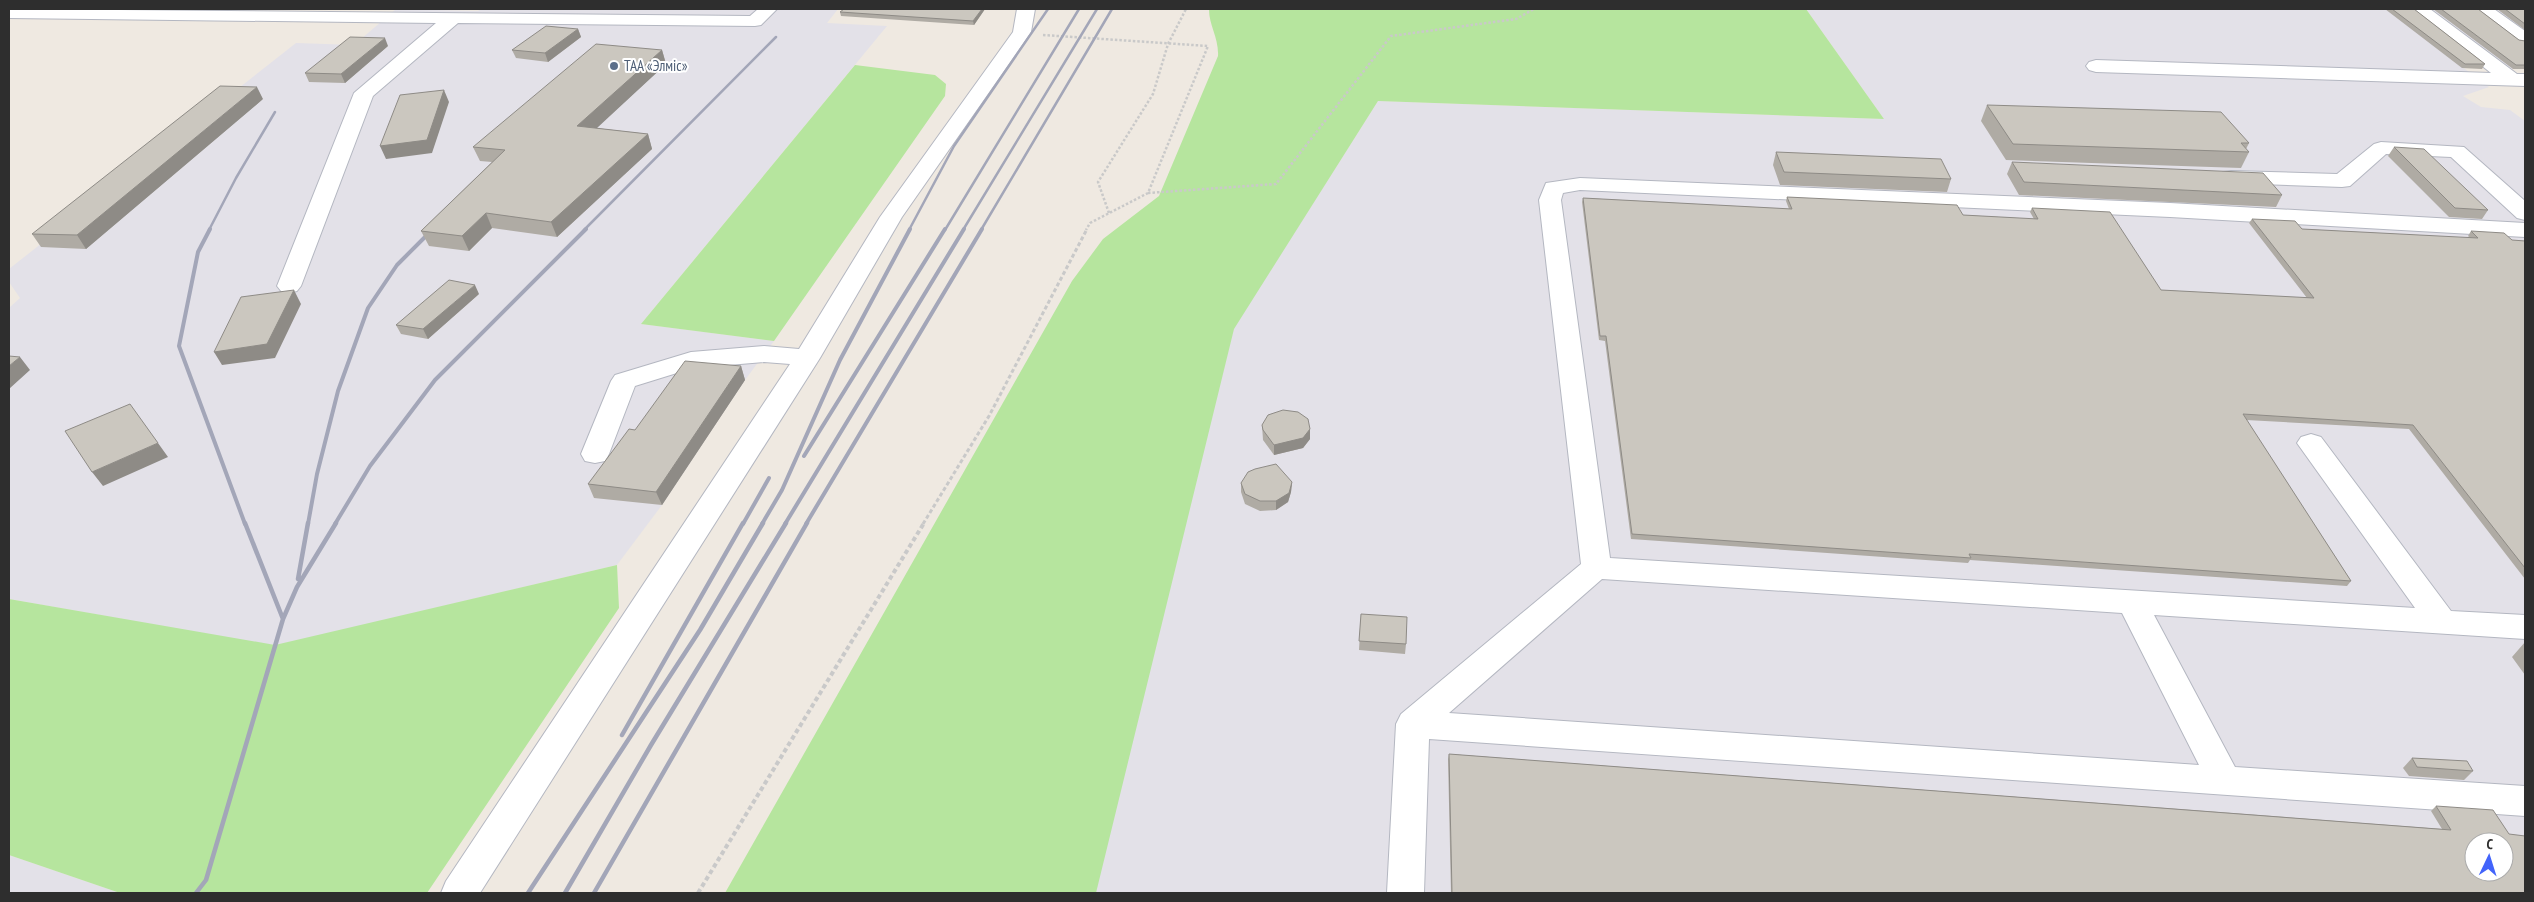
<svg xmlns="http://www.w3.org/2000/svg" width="2534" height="902" font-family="'PT Sans Narrow',sans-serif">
<rect width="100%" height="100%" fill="#efe9e1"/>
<!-- industrial -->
<path fill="#e3e1e8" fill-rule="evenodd" d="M396 9 478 11 481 9H838L827 23 887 26 641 324 774 341 745 380 662 505 617 565 275 646 9 599V308L20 298 9 282V269L296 43 354 45Z
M1806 9H2525V69L2461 66 2489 87 2463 96 2481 107 2510 110 2525 121V893H1092L1234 328 1378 101 1884 119ZM2474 842H2504V872H2474Z
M9 855 120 893H9Z"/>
<!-- green -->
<path fill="#b6e59e" d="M1209 9H1806L1884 119 1378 101 1234 329 1096 893H725L1072 281 1103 239 1159 196 1218 56C1219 38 1209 26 1209 9Z
M855 65 935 75 946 84 945 96 774 341 641 324Z
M617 565 619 608 427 893H120L9 855V599L275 645Z"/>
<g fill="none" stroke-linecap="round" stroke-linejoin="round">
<!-- minor casing -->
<g stroke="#b4b7c1" stroke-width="2">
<path id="minor" d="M9 9 750 16 758 9H777L761 25 755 26 458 23 373 96 301 286 297 291 289 293 281 291 277 286 354 93 436 23 9 18Z
M1017 9H1035L1031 32 902 217 820 358 480 893H441L446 881 790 364 764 362 693 368 635 386 609 454 605 461 595 463 585 461 581 454 611 381 615 375 691 352 764 346 799 349 880 217 1013 32Z
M2410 9H2430L2517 74H2525V86L2096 72 2089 70 2086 66 2089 62 2096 60 2491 73Z
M2474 9H2494L2525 31V44L2518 43Z
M2381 142 2464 147 2525 201V220L2517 218 2451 157 2386 154 2350 186 2342 187 2231 183 2223 182 2220 177 2223 172 2231 171 2337 174 2374 144Z
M1580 178 2170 203 2525 223V237L2170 217 1580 190 1563 193 1561 200 1610 558 2415 608 2297 443 2301 437 2311 434 2321 437 2451 611 2525 615V639L2154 615 2235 767 2525 786V816L1429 739 1424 893H1387L1396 724 1401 714 1581 564 1539 200 1546 183ZM1602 579 2122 613 2199 765 1449 713Z"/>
</g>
<!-- path-far2 -->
<path stroke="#c9c9c9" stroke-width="2.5" stroke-dasharray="2.5 2" stroke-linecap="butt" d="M1043 35 1208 46 1148 193 1090 223 1086 230
M1148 193 1276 184 1391 36 1516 19 1534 9
M1109 213 1098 182 1153 94 1168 44 1186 9"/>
<!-- path-far1 -->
<path stroke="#c9c9c9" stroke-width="3" stroke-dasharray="4 2.5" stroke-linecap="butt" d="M923 524 989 416 1087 229"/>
<!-- path -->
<path stroke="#c9c9c9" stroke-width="4" stroke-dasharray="4.5 3" stroke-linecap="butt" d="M698 893 924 523"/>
<!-- minor -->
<use href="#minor" fill="#fff" fill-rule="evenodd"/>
<!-- rail-far2 -->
<path stroke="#a3a6b8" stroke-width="2.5" d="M209 230 236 178 275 112
M432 230 434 228
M584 230 776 37
M909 230 954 146 1048 9
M945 230 1079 9
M963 230 1097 9
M981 230 1112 9"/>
<!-- rail-far1 -->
<path stroke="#a3a6b8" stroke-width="4" d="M210 229 198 252 179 346 245 524
M804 456 945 229
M308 524 317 474 338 391 368 308 397 265 433 229
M335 524 370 466 435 380 586 229
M743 524 769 478
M762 524 782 490 840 360 910 229
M785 524 964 229
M806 524 982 229"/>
<!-- rail -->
<path stroke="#a3a6b8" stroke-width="4.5" d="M245 523 283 619
M298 579 308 523
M622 735 743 523
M196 893 206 880 283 619 297 587 336 523
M528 893 700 630 763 523
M565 893 651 745 786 523
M594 893 807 523"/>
</g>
<!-- wall -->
<path fill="#afaba4" d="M985 9 974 25 841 16 840 12Z
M2385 9H2414L2485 64 2482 69 2462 68Z
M2433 9H2478L2519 40 2525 41V69H2513Z
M2497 9H2525V30Z
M578 29 581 37 548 62 516 58 512 50Z
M388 46 345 83 309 82 305 73Z
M662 50 666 64 596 128 648 134 652 149 557 237 492 228 469 251 429 246 421 231 492 162 480 161 473 147Z
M263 99 86 249 41 247 32 234Z
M1987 105 2249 143 2246 149 2249 152 2241 168 2006 160 1981 121Z
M2394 147 2488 210 2482 219 2449 217 2388 156Z
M1776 152 1951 179 1947 192 1780 185 1773 165Z
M2012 162 2282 195 2276 207 2019 195 2007 174Z
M1787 197 1963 215 2034 219 2030 212 2032 208 2161 290 2307 298 2249 223 2252 219 2302 229 2470 238 2468 236 2471 231 2512 240 2525 241V579L2409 429 2246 420 2351 581 2347 586 1970 560 1968 563 1631 539 1605 341 1599 340 1582 202 1583 198 1789 209 1786 201Z
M479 294 428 339 401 334 396 325Z
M741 366 745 380 662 505 594 498 588 484 635 430Z
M1262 425 1310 439 1303 448 1274 455 1263 440Z
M1292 482 1291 492 1288 502 1276 510 1260 511 1245 504 1241 492V483Z
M1361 614 1406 644 1405 654 1359 650Z
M2525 642V675L2512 657Z
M1449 754 2442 829 2431 811 2436 806 2525 893H1451L1448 759Z
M2412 758 2473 771 2464 780 2409 776 2403 768Z"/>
<!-- shaded-wall -->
<path fill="#8e8b86" d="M982 9H985L974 25 973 21Z
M578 29 581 37 548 62 545 53Z
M385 38 388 46 345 83 341 74Z
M662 50 666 64 583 141 577 126Z
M257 87 263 99 86 249 77 235Z
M444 90 449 102 432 153 386 159 380 146Z
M648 134 652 149 557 237 551 222Z
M486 213 492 228 469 251 462 236Z
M475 285 479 294 428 339 423 329Z
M294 290 301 304 275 358 222 365 214 352Z
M20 357 30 370 9 389V366Z
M741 366 745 380 662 505 656 492Z
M1310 429V439L1303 448 1274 455V445Z
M158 443 168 457 103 486 92 472Z
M1292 482 1291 492 1288 502 1276 510V501Z"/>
<!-- building -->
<path fill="#cbc7bf" stroke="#8e8b86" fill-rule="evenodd" d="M844 9H982L973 21 840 12Z
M2392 9H2414L2485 64H2465Z
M2441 9H2478L2519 40 2525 41V65H2516Z
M2505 9H2525V24Z
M546 26 578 29 545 53 512 50Z
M350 37 385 38 341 74 305 73Z
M596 44 662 50 577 126 648 134 551 222 486 213 462 236 421 231 505 150 473 147Z
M220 86 257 87 77 235 32 234Z
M444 90 427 140 380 146 400 95Z
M1987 105 2221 112 2249 143H2241L2249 152 2013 144Z
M2394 147 2424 149 2488 210 2455 208Z
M1776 152 1941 159 1951 179 1784 172Z
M2012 162 2263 173 2282 195 2024 182Z
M1787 197 1957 205 1963 215 2038 219 2032 208 2110 212 2161 290 2314 298 2252 219 2295 221 2302 229 2478 238 2471 231 2504 233 2512 240 2525 241V568L2413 425 2243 414 2351 581 1969 554 1971 558 1632 534 1606 336H1600L1583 198 1792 209Z
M449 280 475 285 423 329 396 325Z
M294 290 267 344 214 352 241 297Z
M9 356 20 357 9 366Z
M685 361 741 366 656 492 588 484 629 429 635 430Z
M130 404 158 443 92 472 65 431Z
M1283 410 1298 412 1308 419 1310 429 1303 438 1274 445 1263 430 1262 425 1268 415Z
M1276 464 1292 482 1289 493 1276 501H1260L1245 494 1241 483 1248 472 1255 469Z
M1361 614 1407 617 1406 644 1359 641Z
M1449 754 2451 830 2436 806 2493 810 2509 834 2525 836V893H1452ZM2474 842H2504V872H2474Z
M2412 758 2467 761 2473 771 2417 767Z"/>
<!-- markers -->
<circle fill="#5c6f8a" stroke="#fff" stroke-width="2" cx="614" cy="66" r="5"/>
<g text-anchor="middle" stroke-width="4" stroke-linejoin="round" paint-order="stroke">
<!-- far-service labels -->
<g font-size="15" fill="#4e5e75" stroke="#fff" text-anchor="start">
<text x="624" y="71">ТАА «Элміс»</text>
</g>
</g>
<!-- border -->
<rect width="2534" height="902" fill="none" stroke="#2e2e2e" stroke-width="20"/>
<!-- north arrow -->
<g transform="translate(2489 857) rotate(4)"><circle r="24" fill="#ffffff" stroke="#ababab"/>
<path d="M0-4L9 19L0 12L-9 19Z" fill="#4264fb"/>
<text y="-8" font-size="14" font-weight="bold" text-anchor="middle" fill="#2e2e2e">С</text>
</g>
</svg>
